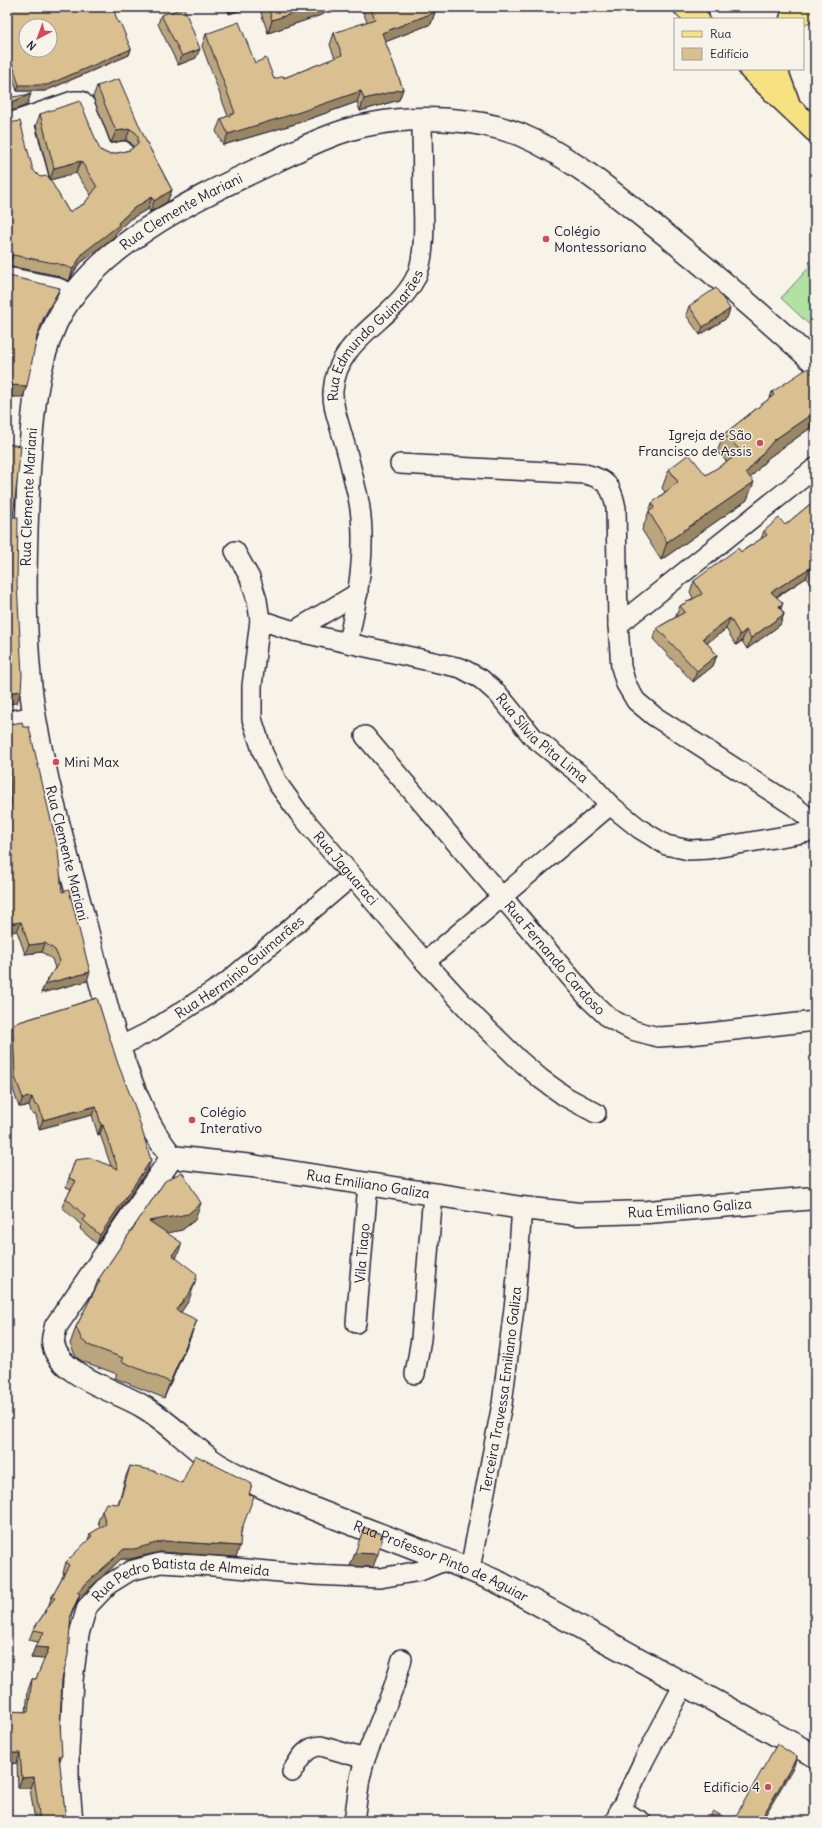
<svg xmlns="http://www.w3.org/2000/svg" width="822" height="1828" font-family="Delius,sans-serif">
<rect width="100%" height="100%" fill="#f7f3e8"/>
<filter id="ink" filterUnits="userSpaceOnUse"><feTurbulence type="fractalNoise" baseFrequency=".025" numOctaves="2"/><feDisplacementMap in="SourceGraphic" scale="8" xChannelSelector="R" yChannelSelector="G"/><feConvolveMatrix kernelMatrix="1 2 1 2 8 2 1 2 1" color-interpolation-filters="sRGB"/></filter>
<g filter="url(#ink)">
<!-- green -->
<path fill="#b1e2a3" stroke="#6a826f" d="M815 261V330L781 298Z"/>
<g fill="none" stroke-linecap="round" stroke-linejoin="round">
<!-- minor casing -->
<g stroke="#22223b" stroke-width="22">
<g id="minor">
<path d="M23 119 39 178"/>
<path d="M7 124 73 101H81L85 105 104 154 107 155 123 151"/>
<path d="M7 277 53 286 75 295"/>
<path d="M400 464 585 474C607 479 612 487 616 508L618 625 621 667 626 684 636 701 654 716 794 806 815 823"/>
<path id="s1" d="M235 551 250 578 257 600 260 620 252 686V719L263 753 278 784 299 813 425 962 475 1017 519 1060 541 1079 566 1097 596 1113"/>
<path id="s2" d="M260 620 294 631 461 668 481 679 498 694 533 737 588 781 610 805 640 829 666 845 689 850 709 849 815 831"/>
<path d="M618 625 815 468"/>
<path d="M294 631 358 593"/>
<path id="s3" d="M348 643C358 594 368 546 358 497 353 477 349 457 343 438 339 423 332 406 333 391 337 337 393 321 415 279 426 259 424 217 423 195 423 170 422 144 422 119"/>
<path d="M7 721 35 716"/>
<path id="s4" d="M365 736 589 999 609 1018 632 1030 658 1037 690 1035 815 1021"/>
<path d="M425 962 610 805"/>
<path id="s5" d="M119 1047 153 1030 226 983 352 876"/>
<path id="s6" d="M356 1323 368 1184"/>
<path d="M415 1374 421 1339 433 1194"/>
<path id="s7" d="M470 1569 502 1404 515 1300 522 1208"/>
<path d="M292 1772C299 1760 306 1746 321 1746L365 1759"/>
<path d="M619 1810 641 1821"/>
<path id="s8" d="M73 1821 69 1777V1751L73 1680 79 1634 87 1607 109 1584 130 1571 160 1563 214 1566 313 1575 380 1578 420 1571 446 1560"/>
<path d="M354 1821 360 1778 365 1759 394 1686 402 1659"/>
<path d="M615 1821 643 1762 684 1684"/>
</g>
</g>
<!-- tertiary casing -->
<g stroke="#22223b" stroke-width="25">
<g id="tertiary">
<path id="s9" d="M172 1157C161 1143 151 1128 144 1112 118 1057 103 993 88 934 69 863 48 792 35 719 22 640 25 550 29 471 32 421 35 369 56 323 93 247 192 200 265 166 298 150 336 130 372 124 417 115 479 118 521 135 568 155 607 188 646 219 704 265 760 313 815 363"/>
<path id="s10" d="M172 1157 56 1326C55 1331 53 1336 53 1341 54 1374 118 1391 142 1406 165 1419 185 1440 206 1456 216 1465 231 1472 243 1478 326 1518 416 1545 500 1583L815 1756"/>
<path id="s11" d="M172 1157 252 1166 522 1208 579 1214 648 1212 815 1198"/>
</g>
</g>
<!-- primary casing -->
<g stroke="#22223b" stroke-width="25">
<path id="primary" d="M685 7 698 19
M791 19 808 10 815 9
M750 69 815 131
M776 69 788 102"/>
</g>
<!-- minor -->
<use href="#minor" stroke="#f7f3e8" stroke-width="19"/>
<!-- tertiary -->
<use href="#tertiary" stroke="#f7f3e8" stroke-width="22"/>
<!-- primary -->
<use href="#primary" stroke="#f7e281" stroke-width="22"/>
</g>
<!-- wall -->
<path fill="#bba57c" stroke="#22223b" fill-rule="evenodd" d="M7 7 118 23 131 49 129 55 45 91H17L7 60Z
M227 7H251L229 14Z
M259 7H327L324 14 268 33Z
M361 7H433L435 12 431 24 385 42 403 89 399 100 360 111 357 102 295 124 223 145 216 131 221 119 228 116 202 46 206 34 255 63 274 79 284 78 335 58 330 45 334 33 367 22Z
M161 15 196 58 178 65 158 24Z
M97 86 146 141 172 190 167 202 150 212 148 209 130 219 116 233 115 236 78 265 69 281 55 275 9 266H7V122L33 170 40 177 50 179 36 125 40 114 100 150 108 154H113L130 150 133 147 131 143 126 140 111 143 93 97ZM76 173 91 195 84 204 69 212 50 180Z
M689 306 730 309 727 318 700 335 686 315Z
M815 377V432L813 433 809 429 768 458 750 478 747 500 661 560 642 530 652 503 665 492 662 488 669 469 706 475 727 462 717 452 724 434 770 398 772 392Z
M815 500V582L811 585 806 578 777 597 781 609 784 614 780 625 747 649 742 641 736 645 726 629 707 643 717 655 713 666 693 682 653 639 657 628 676 617V616L680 606 693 598 690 592 694 581 761 539 764 531 785 525Z
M7 725 62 892 87 981 41 993 45 984 55 968 52 959 42 952 25 954 17 931 7 805Z
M97 998 148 1169 97 1244 80 1229 81 1225 62 1207 66 1198 71 1189 66 1187 75 1160 111 1166 100 1134 98 1135 92 1115 39 1129 36 1115 32 1114 29 1106 19 1107 12 1086 10 1033 13 1024Z
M165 1181 195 1220 182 1230 167 1233 176 1258 189 1300 181 1312 191 1336 164 1398 115 1378 117 1374 82 1361 76 1357 70 1344 76 1327 92 1296 98 1280Z
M130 1466 182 1483 249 1495 236 1557 160 1552 130 1559H121L79 1598 71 1616 62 1679 59 1763 66 1821H35L30 1788H18L17 1763 7 1764V1711L26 1712 28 1690 32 1679H36L45 1659 31 1658 38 1642 29 1640 33 1630 43 1615 45 1610 48 1607 52 1596 64 1574 63 1573 66 1562 88 1540 90 1534 100 1528 98 1521 102 1511 118 1504 126 1476Z"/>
<!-- shaded-wall -->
<path fill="#998665" stroke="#22223b" d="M232 7H251L229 14Z
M312 7H327L324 14 268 33 272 20Z
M435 12 431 24 377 45 382 33Z
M131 49 129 55 45 91H17L19 85Z
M200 49 196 58 178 65 182 56Z
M403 89 399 100 360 111 364 99Z
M361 91 357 102 295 124 223 145 228 134Z
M31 94 27 105 7 113V104Z
M130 129 126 140 111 143 116 131Z
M81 161 76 173 50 180 54 168Z
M172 190 167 202 150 212 154 201Z
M152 197 148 209 130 219 116 233 115 236 78 265 69 281 73 269 83 253 118 223 134 208Z
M13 255 9 266H7V256Z
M60 288 56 299 39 328 44 317Z
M730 309 727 318 700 335 703 327Z
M10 385 27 386 23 397H7Z
M815 412 809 429 768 458 739 491 746 473 774 440Z
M754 482 747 500 661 560 667 542Z
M810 568 806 578 767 602 771 592Z
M815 574V582L811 585Z
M783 603 779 614V606Z
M784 614 780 625 747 649 751 638Z
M730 618 726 629 699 649 703 638Z
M746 630 742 641 736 645 740 635Z
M717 655 713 666 693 682 697 671Z
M21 691 17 703 7 704V693Z
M7 772H10L7 781Z
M21 922 17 931 7 933V924Z
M45 943 42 952 25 954 29 945Z
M90 972 87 981 41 993 45 984Z
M32 1097 29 1106 19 1107 23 1098Z
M96 1106 92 1115 39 1129 43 1120Z
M101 1125H103L100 1134 98 1135Z
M151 1160 148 1169 97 1244 100 1235Z
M201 1203 195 1220 182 1230 143 1238 149 1221Z
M182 1243 176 1259 172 1255Z
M195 1283 189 1300 184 1308 170 1327 176 1310Z
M197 1320 191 1336 164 1398 170 1382Z
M164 1541 240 1546 236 1557 160 1552 130 1559H121L79 1598 67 1624 77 1592 124 1549Z
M355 1553 378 1554 373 1567 350 1566Z
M35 1647 49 1648 45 1659 31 1658Z
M7 1753H20L17 1763 7 1764Z
M62 1755 58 1766 59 1756Z
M797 1757 794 1766 762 1821H760Z
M34 1777 30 1788H18L22 1778Z"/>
<!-- building -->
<path fill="#dac090" stroke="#22223b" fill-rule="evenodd" d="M7 7H113L118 23 120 22 131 49 47 85H19L9 53 7 54ZM26 26H50V50H26Z
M268 7H312L272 20Z
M370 7H433L435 12 382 33 403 89 364 99 361 91 300 112 228 134 221 119 235 113 206 34 239 22 255 63 266 58 274 79 284 76V78L342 55 334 33 375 19Z
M184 8 200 49 182 56 161 15Z
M119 79 146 141 172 190 154 201 152 197 134 208 118 223 119 225 83 253 73 269 59 264 13 255 7 256V122L9 123 20 121 33 170 40 177 48 176 69 212 84 204 97 187 81 161 54 168 40 114 80 101 100 150 108 154H113L130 150 138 143V136L135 132 130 129 116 131 97 86Z
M31 94 7 104V98Z
M7 275 9 276 60 288 44 317 37 336 27 386 10 385 7 427Z
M716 288 730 309 703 327 689 306Z
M808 368 815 377V412L774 440 746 473 754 482 667 542 649 512 654 508 652 503 678 482 669 469 689 454 706 475 742 452 724 434 774 395 772 392Z
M7 444 21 446 13 517H18L17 584 22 675 21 691 7 693Z
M815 500V574L810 568 771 592 783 603 779 606 784 614 751 638 746 630 740 635 730 618 703 638 717 655 697 671 657 628 685 612 680 606 702 594 694 581 738 548 741 552 767 535 764 531 779 518 785 525Z
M22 722 23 727H29L58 850 62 892 69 890 90 972 45 984 60 961 55 950 45 943 29 945 21 922 7 924V805H11L10 772H7V725Z
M97 998 118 1064 135 1107 151 1160 100 1235 83 1220 86 1217 66 1198 76 1181 69 1178 75 1160 91 1158 118 1169 103 1125H101L96 1106 43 1120 39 1106 35 1105 32 1097 23 1098 15 1077 13 1024Z
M182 1172 201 1203 188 1214 149 1221 182 1243 172 1255 197 1274 195 1283 190 1292 176 1310 197 1320 170 1382 121 1361 123 1358 88 1345 82 1340 76 1327 100 1280H98L165 1181Z
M195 1455 252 1484 249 1495 254 1496 241 1531 240 1546 164 1541 134 1549H124L77 1592 80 1594 71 1613 68 1655 62 1679 60 1723 62 1755 59 1756 66 1821H40L34 1777 22 1778 20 1753H7V1711L28 1712 32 1679H36L49 1648 35 1647 44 1632 33 1630 46 1611 45 1610 55 1598 52 1596 69 1565 66 1562 92 1536 90 1534 106 1524 102 1511 106 1503 119 1504 130 1466 151 1470 182 1483Z
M364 1527 383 1535 378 1554 355 1553Z
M777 1744 797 1757 760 1821H733Z
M713 1811 731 1821H708Z
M815 1815V1821H814L812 1820Z"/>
</g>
<!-- markers -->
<g fill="#d1495b" stroke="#f7f3e8" stroke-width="1.5">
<circle cx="546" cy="239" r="4"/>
<circle cx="760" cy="443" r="4"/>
<circle cx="56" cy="762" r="4"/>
<circle cx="192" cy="1120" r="4"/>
<circle cx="768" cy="1787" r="4"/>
</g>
<g text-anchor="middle" stroke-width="3" stroke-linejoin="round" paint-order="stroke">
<!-- street labels -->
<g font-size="14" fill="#22223b" stroke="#f7f3e8">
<text dy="5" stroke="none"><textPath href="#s9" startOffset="1032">Rua Clemente Mariani</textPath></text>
<text dy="5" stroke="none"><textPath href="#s3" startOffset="327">Rua Edmundo Guimarães</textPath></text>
<text dy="5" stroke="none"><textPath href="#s9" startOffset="684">Rua Clemente Mariani</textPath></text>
<text dy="5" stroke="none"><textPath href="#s2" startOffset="315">Rua Silvia Pita Lima</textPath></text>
<text transform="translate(67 853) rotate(76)" y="5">Rua Clemente Mariani</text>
<text dy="5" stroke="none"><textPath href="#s1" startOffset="352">Rua Jaguaraci</textPath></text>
<text dy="5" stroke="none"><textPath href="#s4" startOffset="292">Rua Fernando Cardoso</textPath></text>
<text dy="5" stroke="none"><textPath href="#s5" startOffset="145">Rua Hermínio Guimarães</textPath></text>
<text dy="5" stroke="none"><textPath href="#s11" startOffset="198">Rua Emiliano Galiza</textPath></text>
<text dy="5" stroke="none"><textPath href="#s11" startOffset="522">Rua Emiliano Galiza</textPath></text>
<text dy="5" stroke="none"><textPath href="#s6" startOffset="70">Vila Tiago</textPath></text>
<text dy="5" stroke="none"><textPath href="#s7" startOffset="182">Terceira Travessa Emiliano Galiza</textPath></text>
<text dy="5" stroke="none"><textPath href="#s10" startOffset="674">Rua Professor Pinto de Aguiar</textPath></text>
<text dy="5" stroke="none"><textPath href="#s8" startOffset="320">Rua Pedro Batista de Almeida</textPath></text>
</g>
<!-- poi labels -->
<g font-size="14" fill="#22223b" stroke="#f7f3e8" text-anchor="start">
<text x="554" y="236">Colégio<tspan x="554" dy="16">Montessoriano</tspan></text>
<text x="752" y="440" text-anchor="end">Igreja de São<tspan x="752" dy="16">Francisco de Assis</tspan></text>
<text x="64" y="767">Mini Max</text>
<text x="200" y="1117">Colégio<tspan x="200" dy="16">Interativo</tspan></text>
<text x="760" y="1792" text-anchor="end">Edifício 4</text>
</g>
</g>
<!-- margin -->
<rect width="822" height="1828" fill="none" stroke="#f7f3e8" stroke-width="24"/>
<rect x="12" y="12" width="798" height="1804" fill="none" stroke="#22223b" stroke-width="1.5" filter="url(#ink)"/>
<!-- legend -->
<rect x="674" y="18" width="130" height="52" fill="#f7f3e8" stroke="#a29fa3"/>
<rect x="682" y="31" width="20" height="6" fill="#f7e281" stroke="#a29fa3"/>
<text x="710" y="38" font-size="12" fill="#22223b">Rua</text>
<rect x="682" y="48" width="20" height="12" fill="#dac090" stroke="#a29fa3"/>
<text x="710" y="58" font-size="12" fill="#22223b">Edifício</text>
<!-- north arrow -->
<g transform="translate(38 38) rotate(221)"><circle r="19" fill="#f7f3e8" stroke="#a29fa3"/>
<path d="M0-3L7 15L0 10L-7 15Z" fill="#d1495b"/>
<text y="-6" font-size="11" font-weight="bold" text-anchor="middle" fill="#22223b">N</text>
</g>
</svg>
